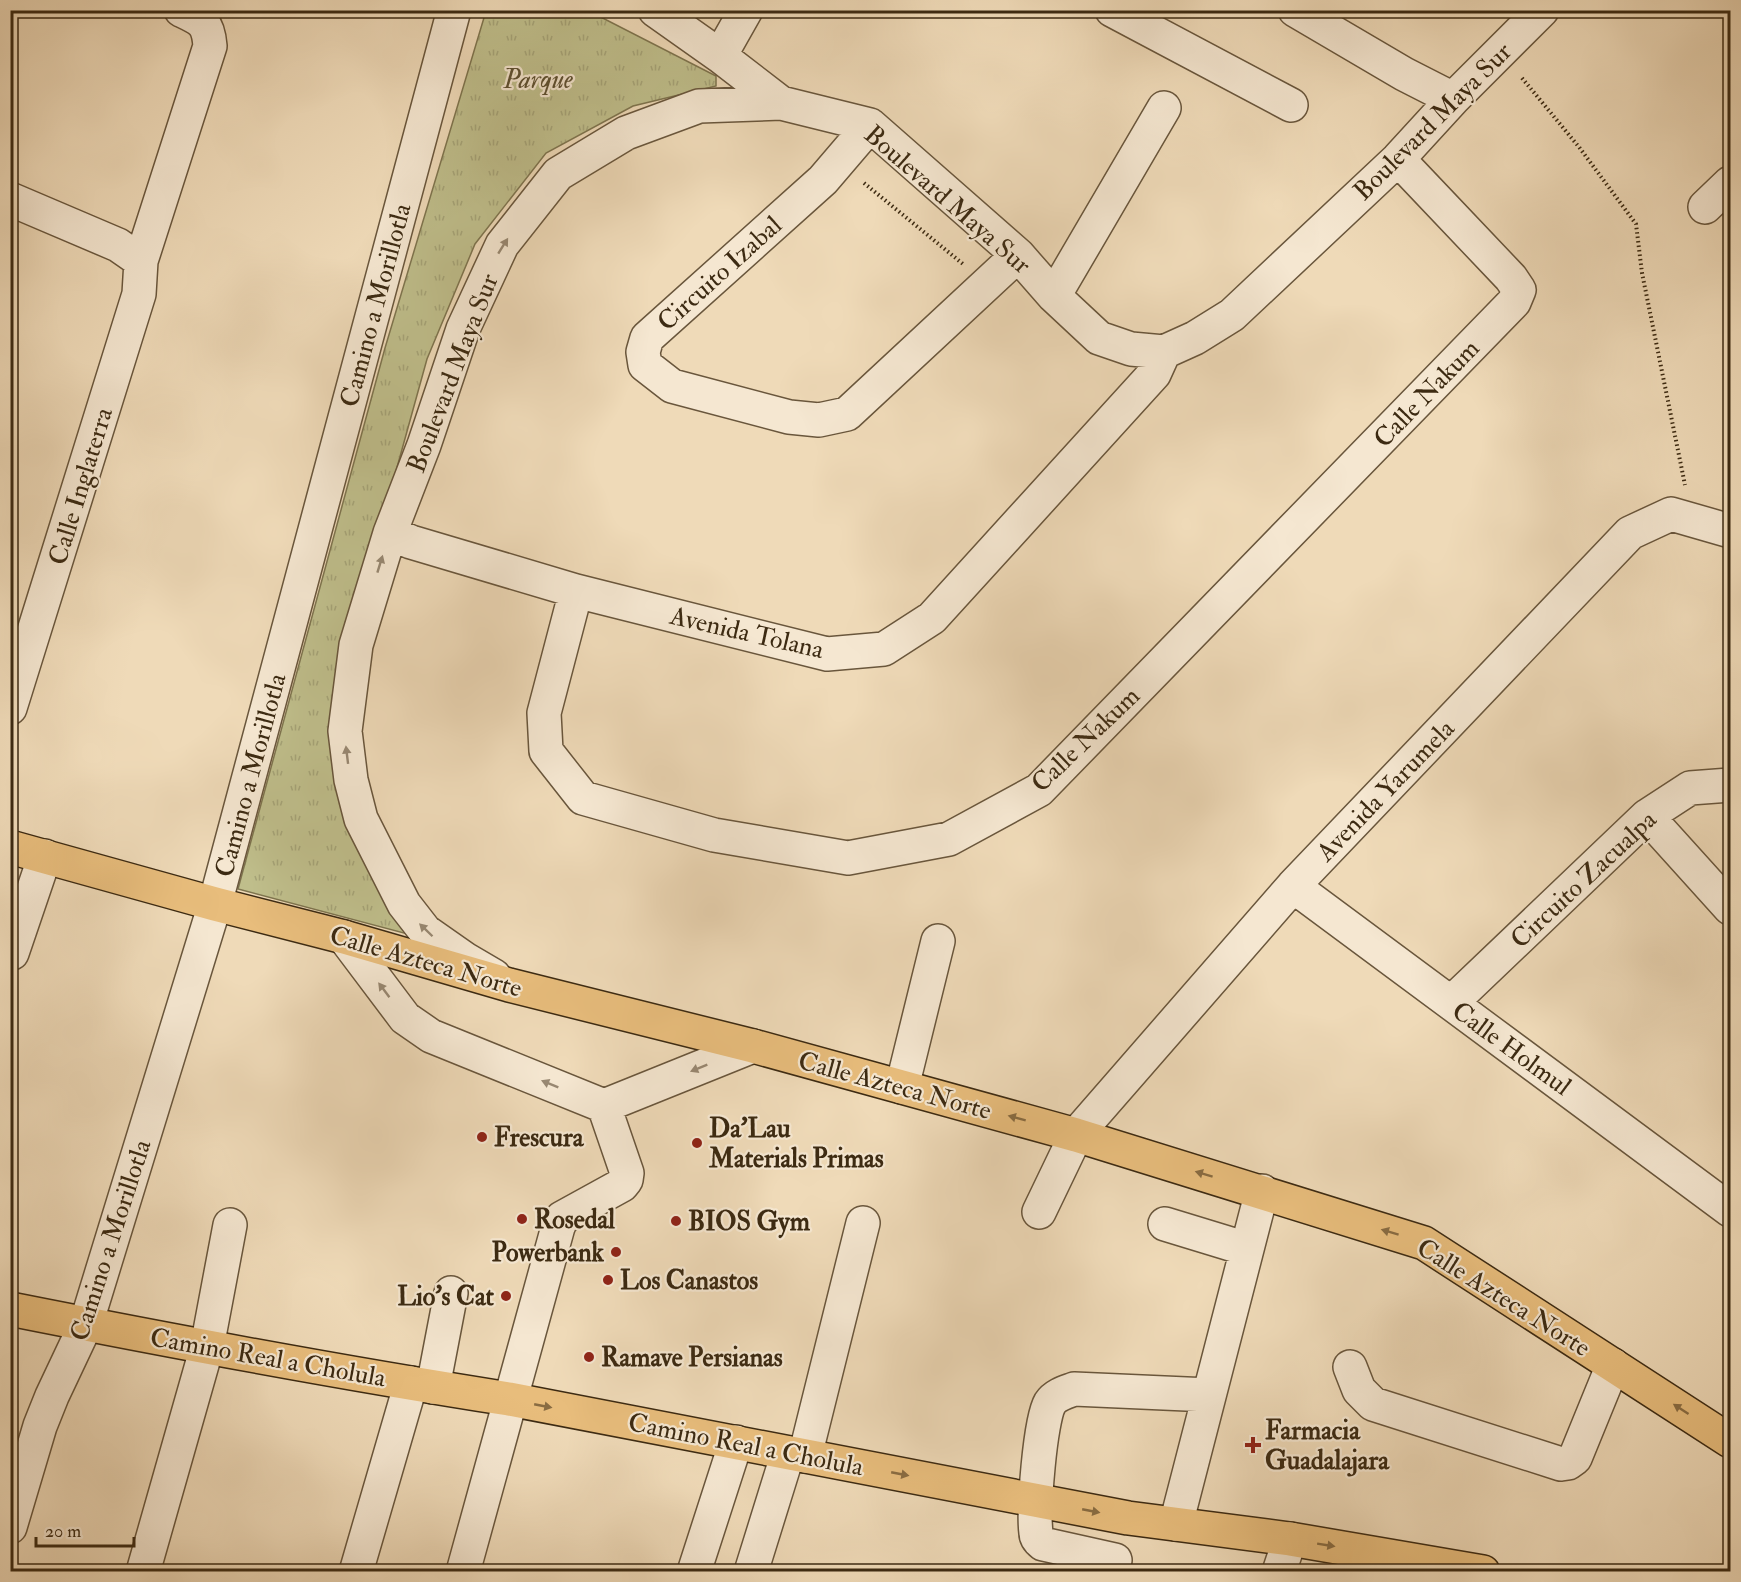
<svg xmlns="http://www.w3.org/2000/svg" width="1741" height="1582" font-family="'IM FELL Double Pica',serif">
<defs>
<pattern id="park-tufts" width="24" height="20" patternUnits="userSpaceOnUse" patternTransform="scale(1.5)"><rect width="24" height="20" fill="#bfbe8b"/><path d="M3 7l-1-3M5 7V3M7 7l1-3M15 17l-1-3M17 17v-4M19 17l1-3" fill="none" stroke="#a5a377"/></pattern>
</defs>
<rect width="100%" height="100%" fill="#efdab8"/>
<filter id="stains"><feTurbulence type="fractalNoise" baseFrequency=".00333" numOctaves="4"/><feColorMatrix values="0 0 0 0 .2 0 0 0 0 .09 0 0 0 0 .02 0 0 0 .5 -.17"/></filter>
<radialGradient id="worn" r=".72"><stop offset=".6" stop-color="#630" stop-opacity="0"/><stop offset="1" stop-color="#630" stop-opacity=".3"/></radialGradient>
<!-- park -->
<path fill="url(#park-tufts)" stroke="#7e744e" stroke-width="1.5" d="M486 11H589L716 76V86L633 106 546 153 475 244 427 359 393 482 333 740 415 936 238 889 385 348Z"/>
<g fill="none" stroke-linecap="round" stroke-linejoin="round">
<!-- minor casing -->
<g stroke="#69563c" stroke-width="36">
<path id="minor" d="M655 10 720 56 781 103
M1112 10 1291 105
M1295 10 1404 74 1453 99
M720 56 746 10
M870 125 823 180 647 338 643 352 645 365 672 386 789 417 819 420 847 414 1018 255
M10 199 118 245 141 261
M1705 207 1730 183
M1054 296 1164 108
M390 533 411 542 576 591 827 654 884 649 932 618 1154 374 1164 352
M576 591 544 713 546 751 583 798 714 835 848 858 949 839 1039 790 1514 302 1519 290 1511 278 1398 159
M10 708 139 294 141 261 210 46C208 22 202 20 181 10
M1647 816 1730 908
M1293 886 1730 1210
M344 937 405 1018 431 1036 604 1106 753 1046
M12 953 45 856
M494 976 465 959 425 931 404 904 361 819 351 780 345 731 356 645 390 533 424 445 463 329 502 245 558 174 626 133 699 106 781 103 870 125 1018 255 1054 296 1099 338 1131 349 1164 352 1195 338 1232 315 1398 159 1453 99 1542 10
M1451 1003 1647 816 1690 788 1730 785
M902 1087 938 941
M1039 1212 1076 1135 1293 886 1630 533 1671 514 1730 531
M1165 1224 1247 1249
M1350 1367 1359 1390 1373 1404 1561 1464 1568 1463 1575 1458 1613 1365
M433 1387 451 1293
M805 1456 863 1223
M1176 1524 1262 1191
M10 1527 40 1426 52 1396 86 1324 215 904 454 10
M1115 1560 1043 1544C1039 1541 1036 1538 1036 1533 1033 1511 1040 1420 1050 1403 1055 1395 1066 1392 1074 1389L1209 1395
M143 1572 207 1347 230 1225
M356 1572 411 1383
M463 1572 558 1227 562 1218 622 1185 626 1180 627 1173 604 1106
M694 1572 736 1442
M751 1572 788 1453
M1279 1572 1290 1539"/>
</g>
<!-- major casing -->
<g stroke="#3c2a12" stroke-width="36">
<path id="major" d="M10 847 215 904 344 937 509 985 753 1046 1076 1135 1424 1243 1730 1441
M10 1309C176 1342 342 1373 509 1399L1128 1518 1290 1539 1483 1572"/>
</g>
<!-- path -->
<path stroke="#3c2a12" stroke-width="4" stroke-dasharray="1.5 3" stroke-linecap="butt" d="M1522 78 1579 147 1636 224 1642 273 1685 485
M864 183 963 264"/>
<!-- minor -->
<use href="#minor" stroke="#f5e7d1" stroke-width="33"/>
<!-- major -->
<use href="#major" stroke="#e8bd7c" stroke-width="33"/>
</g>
<!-- one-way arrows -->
<defs><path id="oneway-solid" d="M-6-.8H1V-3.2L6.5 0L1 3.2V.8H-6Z" transform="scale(1.5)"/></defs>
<g fill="#988872">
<use href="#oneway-solid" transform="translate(503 246) rotate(-58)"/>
<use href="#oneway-solid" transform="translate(380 564) rotate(-73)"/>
<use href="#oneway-solid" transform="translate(347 755) rotate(-97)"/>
<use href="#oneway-solid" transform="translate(426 930) rotate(-136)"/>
<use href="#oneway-solid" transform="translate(384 990) rotate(-127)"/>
<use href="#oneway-solid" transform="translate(699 1068) rotate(158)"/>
<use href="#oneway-solid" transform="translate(550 1084) rotate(-158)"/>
</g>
<g fill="#896c42">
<use href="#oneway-solid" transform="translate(1017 1118) rotate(-165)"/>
<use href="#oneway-solid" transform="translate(1204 1174) rotate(-163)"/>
<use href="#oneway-solid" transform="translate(1390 1232) rotate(-163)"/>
<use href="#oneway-solid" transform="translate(543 1406) rotate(11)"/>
<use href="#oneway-solid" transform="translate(1681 1409) rotate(-147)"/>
<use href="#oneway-solid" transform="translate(900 1474) rotate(11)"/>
<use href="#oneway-solid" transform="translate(1091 1511) rotate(11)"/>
<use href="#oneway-solid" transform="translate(1326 1545) rotate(9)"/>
</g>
<!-- markers -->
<g fill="#8f2418" stroke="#f5e7d1" stroke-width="2">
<circle cx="482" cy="1137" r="6"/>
<circle cx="697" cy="1143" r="6"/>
<circle cx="522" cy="1219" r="6"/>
<circle cx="676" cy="1221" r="6"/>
<circle cx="616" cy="1252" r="6"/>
<circle cx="608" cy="1280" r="6"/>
<circle cx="506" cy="1296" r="6"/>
<circle cx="589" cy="1357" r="6"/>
<path d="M1250 1436h6v6h6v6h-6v6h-6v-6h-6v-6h6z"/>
</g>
<g text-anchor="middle" stroke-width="4.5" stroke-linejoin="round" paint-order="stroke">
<!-- park labels -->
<g font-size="26" font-style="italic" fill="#5d4f30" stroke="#f5e7d1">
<text x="538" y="88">Parque</text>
</g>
<!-- street labels -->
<g font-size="26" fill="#3c2a12" stroke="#f5e7d1">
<text transform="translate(1432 121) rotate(-45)" y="9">Boulevard Maya Sur</text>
<text transform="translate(948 199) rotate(41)" y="9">Boulevard Maya Sur</text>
<text transform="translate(719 273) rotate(-42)" y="9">Circuito Izabal</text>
<text transform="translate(375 305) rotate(-75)" y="9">Camino a Morillotla</text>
<text transform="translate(452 373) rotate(-69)" y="9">Boulevard Maya Sur</text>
<text transform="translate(1426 393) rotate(-46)" y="9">Calle Nakum</text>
<text transform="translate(80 486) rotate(-73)" y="9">Calle Inglaterra</text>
<text transform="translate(747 632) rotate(13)" y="9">Avenida Tolana</text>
<text transform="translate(1085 739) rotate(-44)" y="9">Calle Nakum</text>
<text transform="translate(250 775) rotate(-75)" y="9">Camino a Morillotla</text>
<text transform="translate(1385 790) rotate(-46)" y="9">Avenida Yarumela</text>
<text transform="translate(1583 879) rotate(-43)" y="9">Circuito Zacualpa</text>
<text transform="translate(426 961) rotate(16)" y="9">Calle Azteca Norte</text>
<text transform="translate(1512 1048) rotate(36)" y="9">Calle Holmul</text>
<text transform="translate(895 1085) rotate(15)" y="9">Calle Azteca Norte</text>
<text transform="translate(110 1240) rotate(-72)" y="9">Camino a Morillotla</text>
<text transform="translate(1504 1297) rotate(32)" y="9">Calle Azteca Norte</text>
<text transform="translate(268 1357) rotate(10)" y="9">Camino Real a Cholula</text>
<text transform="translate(746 1444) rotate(11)" y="9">Camino Real a Cholula</text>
</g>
<!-- poi labels -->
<g font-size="26" font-weight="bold" fill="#3c2a12" stroke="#f5e7d1" text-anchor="start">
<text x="709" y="1137">Da'Lau<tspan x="709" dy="30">Materials Primas</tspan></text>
<text x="494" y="1146">Frescura</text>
<text x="534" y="1228">Rosedal</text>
<text x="688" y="1230">BIOS Gym</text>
<text x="604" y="1261" text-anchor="end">Powerbank</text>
<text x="620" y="1289">Los Canastos</text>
<text x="494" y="1305" text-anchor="end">Lio's Cat</text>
<text x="601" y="1366">Ramave Persianas</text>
<text x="1265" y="1439">Farmacia<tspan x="1265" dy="30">Guadalajara</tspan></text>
</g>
</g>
<!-- margin -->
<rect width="1741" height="1582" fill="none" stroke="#efdab8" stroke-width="36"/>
<rect x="12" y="12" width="1717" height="1558" fill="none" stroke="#3c2a12" stroke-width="3"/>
<rect x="18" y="18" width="1705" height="1546" fill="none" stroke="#3c2a12" stroke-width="1.5"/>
<!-- scale -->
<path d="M36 1537v9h98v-9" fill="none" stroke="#3c2a12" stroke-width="3"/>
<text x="45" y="1537" font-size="18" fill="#3c2a12" stroke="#f5e7d1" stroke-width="4.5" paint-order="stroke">20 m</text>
<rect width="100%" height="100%" filter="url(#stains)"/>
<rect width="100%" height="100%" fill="url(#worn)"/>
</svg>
